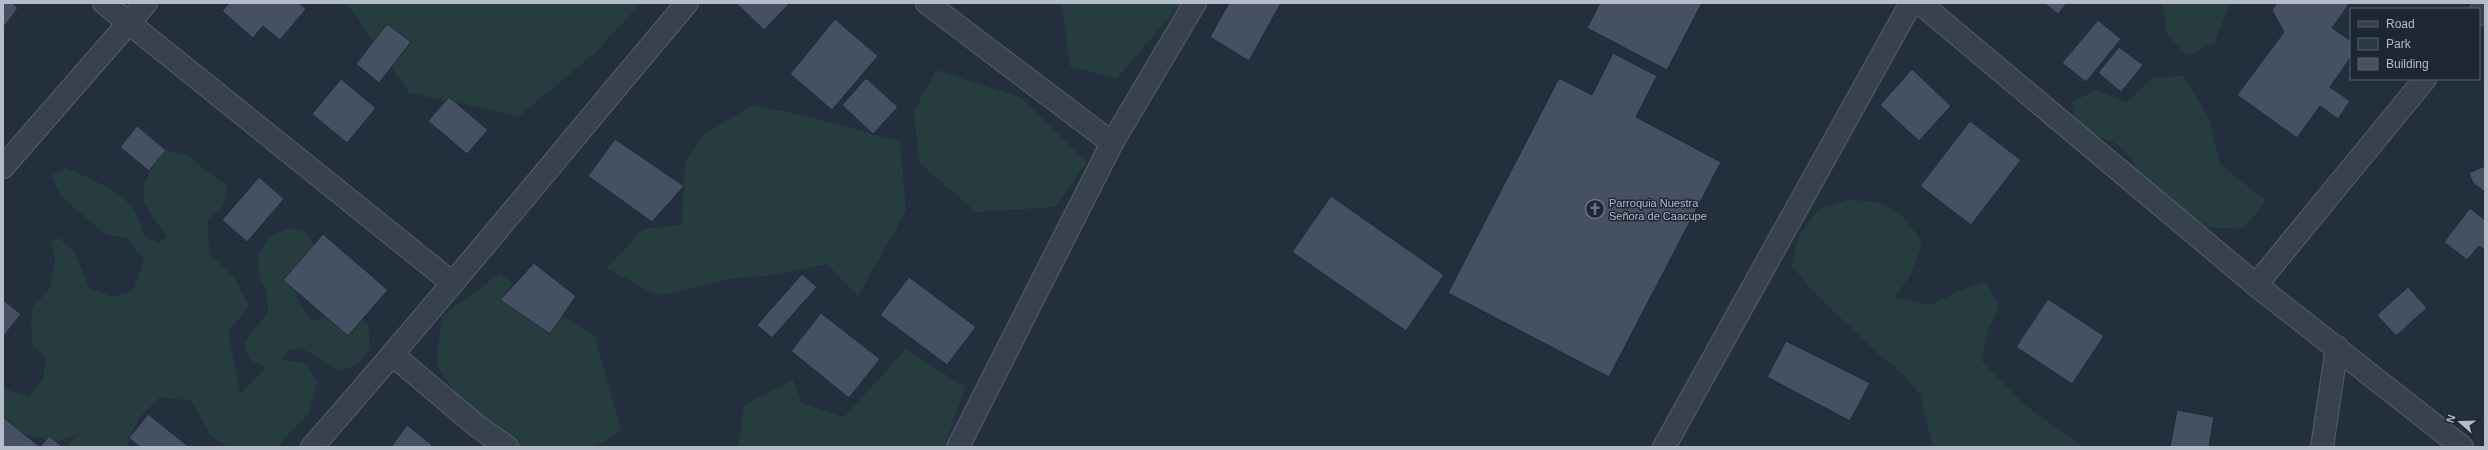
<svg xmlns="http://www.w3.org/2000/svg" width="2488" height="450" font-family="Arial,sans-serif">
<rect width="100%" height="100%" fill="#242f3e"/>
<!-- green -->
<path fill="#263c3f" d="M344 3H641L594 54 519 116 409 93 353 11Z
M1061 3H1182L1116 79 1070 66Z
M2162 3H2230L2214 43 2186 56 2167 34Z
M936 70 1022 98 1087 162 1055 207 976 212 919 163 914 111Z
M2183 76 2208 116 2221 165 2266 201 2243 229 2207 227 2185 210 2141 184 2131 157 2113 142 2079 130 2071 103 2095 90 2127 102 2153 78Z
M752 105 801 115 900 141 906 211 858 296 827 264 781 274 731 279 657 296 607 268 643 229 682 225 685 163 702 136Z
M166 150 186 155 228 187 223 206 208 220 209 253 234 277 249 306 228 332 240 393 266 367 250 360 244 343 268 312 267 293 259 276 258 257 269 236 290 228 305 232 314 245 296 296 311 320C324 320 341 310 355 314 359 316 364 321 368 324L370 349 357 365 341 371 301 348 287 351 282 360 306 363 317 382 309 414 284 438 279 447H229L211 436 192 401 160 397 138 419 127 447H67L77 434 56 442 3 429V390L5 389 29 397 43 380 46 357 33 347 31 325 33 307 50 288 55 261 51 242 58 238 74 250 89 288 113 297 133 291 144 260 126 238 107 235 79 212 60 195 51 176 65 168C84 175 124 193 134 210 139 218 141 228 145 236L158 243 167 236C136 198 135 188 166 150Z
M1847 200C1890 201 1900 207 1922 243L1912 272 1895 298 1931 305 1958 291 1986 281 1999 307 1987 332 1982 361 2026 406 2079 443 2081 447H1933L1920 394 1901 372 1878 354 1812 290 1792 266 1799 235 1819 209Z
M499 274 595 336 621 431 594 447H521L477 426 436 364 442 316Z
M906 349 965 387 944 447H738L744 405 793 380 801 403 844 417Z"/>
<!-- building -->
<path fill="#455162" stroke="#1f2835" d="M3 3H12L18 8 3 28Z
M229 3H299L306 9 280 40 263 26 253 38 222 11Z
M736 3H790L764 30Z
M1229 3H1281L1249 61 1210 37Z
M1600 3H1702L1667 70 1587 28Z
M2044 3H2067L2058 14Z
M2277 3H2350L2332 28 2351 41V57L2330 87 2350 101 2338 119 2320 106 2297 138 2237 95 2284 32 2272 10Z
M835 19 878 56 832 110 790 74Z
M2098 20 2121 39 2086 82 2062 63Z
M387 24 411 42 379 83 356 64Z
M2119 47 2143 65 2121 92 2098 73Z
M1613 53 1657 76 1636 117 1721 162 1609 377 1448 293 1559 78 1592 95Z
M1912 69 1951 106 1919 141 1880 105Z
M866 78 898 107 873 134 842 105Z
M341 79 376 108 347 143 312 114Z
M449 97 488 130 467 154 428 121Z
M1970 121 2021 160 1971 225 1920 186Z
M137 126 166 150 149 171 120 147Z
M615 139 684 186 652 222 588 176Z
M2485 166V192L2473 183 2469 173Z
M259 177 284 199 247 242 222 220Z
M1331 196 1444 275 1406 331 1292 252Z
M2470 208 2485 220V250L2479 246 2467 260 2444 242Z
M323 234 388 290 348 336 283 280Z
M534 263 576 296 550 334 500 300Z
M802 274 817 287 772 338 757 325Z
M909 277 976 327 947 365 880 315Z
M2408 287 2427 308 2396 336 2377 315Z
M2048 299 2104 336 2072 384 2016 347Z
M3 300 21 314 3 337Z
M821 313 880 359 849 398 791 351Z
M1786 341 1870 383 1850 421 1767 377Z
M2177 410 2214 417 2209 447H2170Z
M148 414 189 447H140L129 438Z
M3 417 40 447 49 436 63 447H3Z
M407 425 432 445 430 447H391Z"/>
<g fill="none" stroke-linecap="round" stroke-linejoin="round">
<!-- street casing -->
<g stroke="#565f6c" stroke-width="24">
<path id="street" d="M104 3 451 282
M927 3 1112 143
M1920 3 2256 285 2462 447
M2479 14 2485 7
M3 167 146 3
M2256 285 2425 79
M393 355 477 426 507 447
M312 447C440 302 562 151 687 3
M958 447 1112 143 1195 3
M1664 447 1911 3
M2322 447 2337 347"/>
</g>
<!-- street -->
<use href="#street" stroke="#38414e" stroke-width="22"/>
</g>
<!-- icons -->
<defs>
<g id="church-ring" transform="scale(1)"><circle r="9.5" fill="#1d2633" stroke="#6b7280" stroke-width="1.5"/><path d="M-1.2-6h2.4v3.5h3.3v2.4h-3.3V6h-2.4V-.1h-3.3v-2.4h3.3Z" fill="#6b7280"/></g>
</defs>
<g fill-rule="evenodd">
<use href="#church-ring" x="1595" y="209"/>
</g>
<g text-anchor="middle" stroke-width="3" stroke-linejoin="round" paint-order="stroke">
<!-- poi labels -->
<g font-size="11" fill="#b4bcc9" stroke="#1d2633" text-anchor="start">
<text x="1609" y="207">Parroquia Nuestra<tspan x="1609" dy="13">Señora de Caacupe</tspan></text>
</g>
</g>
<!-- border -->
<rect width="2488" height="450" fill="none" stroke="#b4bcc9" stroke-width="8"/>
<!-- legend -->
<rect x="2350" y="8" width="130" height="72" fill="#1d2633" stroke="#59626f"/>
<rect x="2358" y="21" width="20" height="6" fill="#38414e" stroke="#59626f"/>
<text x="2386" y="28" font-size="12" fill="#b4bcc9">Road</text>
<rect x="2358" y="38" width="20" height="12" fill="#263c3f" stroke="#59626f"/>
<text x="2386" y="48" font-size="12" fill="#b4bcc9">Park</text>
<rect x="2358" y="58" width="20" height="12" fill="#455162" stroke="#59626f"/>
<text x="2386" y="68" font-size="12" fill="#b4bcc9">Building</text>
<!-- north arrow -->
<g transform="translate(2460 422) rotate(290)" stroke="#1d2633" stroke-width="3" paint-order="stroke">
<path d="M0-3L7 15L0 10L-7 15Z" fill="#b4bcc9"/>
<text y="-6" font-size="11" font-weight="bold" text-anchor="middle" fill="#b4bcc9">N</text>
</g>
</svg>
